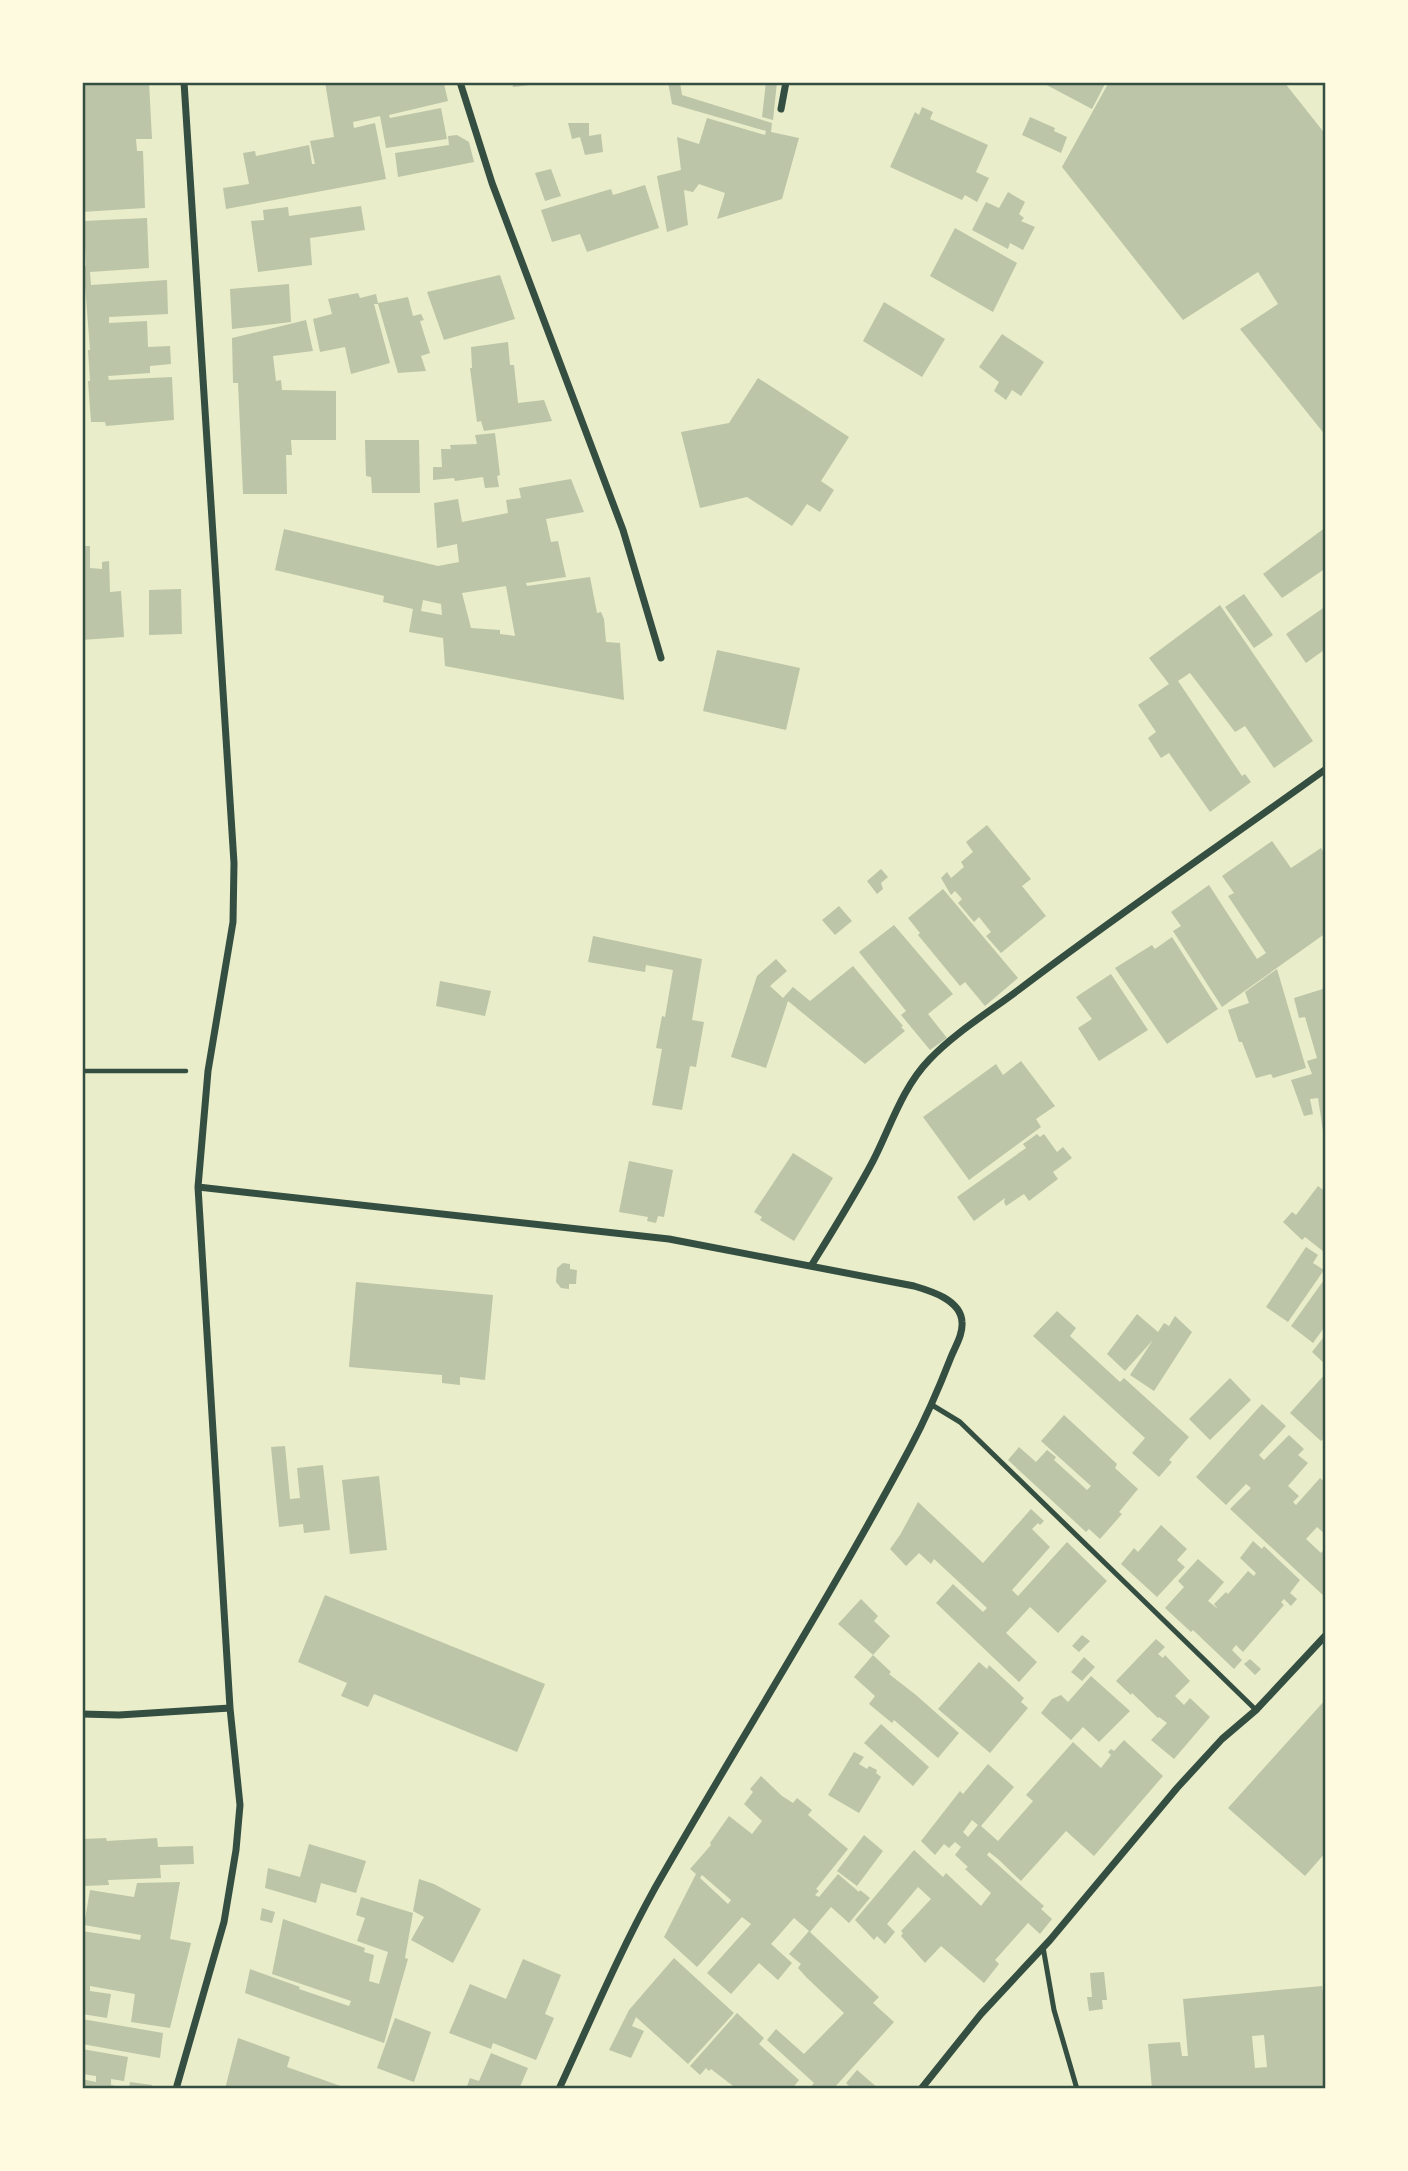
<svg xmlns="http://www.w3.org/2000/svg" width="1408" height="2171" font-family="'Fira Sans',sans-serif">
<rect width="100%" height="100%" fill="#e9edc9"/>
<!-- building -->
<path fill="#bcc5a7" fill-rule="evenodd" d="M82 82H149L152 139H136L137 151H143L145 208 82 212Z
M325 82 444 84 448 101 389 115 390 118 441 108 447 139 386 148 380 116 353 122 354 128 375 123 386 179 226 209 223 188 249 184 243 153 255 151 256 156 309 145 312 164H315L310 141 334 137Z
M512 82H539V84L513 87Z
M668 82H680L682 95 772 123 771 132 799 138 782 199 717 219 725 193 699 184 693 192 684 190 688 225 667 232 657 176 681 170 677 137 699 144 707 118 765 135 766 131 672 104Z
M766 82H777L773 120 762 117Z
M1041 82H1106L1092 109Z
M1109 82H1284L1326 135V436L1240 329 1278 304 1258 272 1183 320 1062 167Z
M922 107 933 112 930 119 988 145 976 172 989 178 977 202 965 195 962 200 890 167 915 112 919 115Z
M1030 117 1055 128 1054 131 1067 137 1061 153 1022 135Z
M568 123H589V136L601 134 603 152 585 155 580 137 572 139Z
M457 135 469 142 474 162 398 177 395 153 449 145 448 136Z
M551 169 561 196 545 201 535 173Z
M645 185 659 228 587 252 580 234 552 242 541 210 611 189 613 195Z
M1008 192 1025 202 1019 214 1024 218 1021 221 1035 227 1023 250 1010 243 1008 249 972 230 986 202 999 208Z
M361 206 365 230 310 238 312 265 258 272 251 221 264 220 263 210 288 207 289 216Z
M147 218 149 268 90 272 91 285 167 280 168 314 109 317V323L147 321 148 347 170 346 171 364 150 366V373L108 376 109 380 172 377 174 420 106 426 105 422H91L88 381H90L88 350H90L85 285 82 286V266H86L84 221Z
M955 228 1017 263 993 312 930 276Z
M500 275 515 319 444 340 427 292Z
M289 284 291 322 232 329 230 289Z
M358 293 360 298 376 294 378 303 408 297 413 316 421 314 424 320 420 321 430 353 421 356 426 371 398 373 378 304H374L390 363 351 374 345 347 320 352 313 319 332 314 328 299Z
M884 302 945 339 922 377 863 341Z
M306 320 313 351 273 356 276 381 281 380 282 390 336 391V440H291L292 455H286L287 494H243L238 383H233L232 338Z
M1002 334 1044 362 1021 396 1012 390 1006 400 994 391 999 382 979 367Z
M508 342 510 365H514L518 403 544 400 552 421 484 431 481 421 477 422 470 368H472L471 347Z
M758 378 849 437 821 481 834 490 820 512 807 504 792 526 747 497 700 508 681 432 729 423Z
M495 433 500 475 497 476 499 487 485 488 483 477 455 481 454 478 433 480V467H442L441 449H451L450 445 477 444 475 435Z
M365 440H419L420 493H372L371 477 366 476Z
M571 479 584 512 546 519 551 542 558 541 566 577 526 583 527 586 590 577 597 613 601 612 604 619 606 642 620 643 624 700 445 666 443 638 409 632 413 609 383 602 384 596 275 570 284 529 438 566 459 562 457 544 437 548 434 503 458 499 462 522 508 513 506 500 521 498 519 488ZM506 586 515 636 500 634V630L471 628 462 593ZM423 600 441 604 442 615 421 611Z
M1326 527V568L1282 598 1263 574Z
M82 546H90V568L102 569V562L109 561 110 592 121 591 124 637 82 640Z
M181 589 182 634 149 635V590Z
M1244 594 1273 635 1254 648 1225 607Z
M1220 605 1313 741 1274 768 1245 726 1235 732 1190 673 1178 681 1242 776 1245 774 1251 782 1210 812 1169 753 1161 758 1148 738 1156 732 1138 705 1169 684 1149 658Z
M1326 606V653L1324 650 1306 663 1286 634Z
M717 650 800 668 786 730 703 711Z
M987 825 1031 879 1022 886 1046 916 1001 953 986 936 991 932 979 917 974 922 958 903 962 899 955 891 951 895 941 878 947 872 951 878 964 867 961 862 973 852 966 842Z
M1272 841 1291 868 1321 848 1323 851 1326 849V933L1222 1007 1173 931 1181 926 1171 912 1209 885 1257 959 1266 953 1228 896 1234 893 1222 876Z
M881 869 888 877 881 883 883 889 877 894 867 881Z
M943 889 1018 978 985 1006 965 982 960 986 918 935 920 933 908 918Z
M839 906 852 921 835 935 822 920Z
M894 925 953 994 928 1014 947 1038 930 1050 901 1015 906 1011 859 952Z
M593 936 702 959 692 1020 704 1022 696 1067 690 1066 682 1110 652 1105 662 1049 656 1048 662 1016 665 1017 673 970 646 965 645 972 588 962Z
M1172 937 1218 1009 1167 1044 1115 968 1152 945 1155 949Z
M776 959 787 971 770 986 783 998 793 987 810 1001 853 966 903 1026 901 1027 905 1031 865 1064 788 1001 766 1068 731 1057 757 976Z
M1277 969 1306 1068 1273 1078 1271 1074 1256 1078 1242 1042H1239L1228 1010 1249 1003 1245 992Z
M1111 974 1148 1030 1099 1061 1078 1028 1092 1019 1076 997Z
M440 981 491 991 485 1016 436 1006Z
M1326 988V1138H1324L1318 1098 1310 1099 1313 1114 1304 1116 1291 1080 1312 1074 1307 1061 1317 1058 1305 1017 1299 1018 1294 998Z
M1021 1061 1055 1106 1036 1119 1041 1127 969 1180 923 1117 996 1064 1003 1075Z
M1037 1134 1040 1137 1044 1134 1057 1152 1063 1147 1072 1158 1053 1172 1058 1179 1029 1201 1024 1194 1006 1206 1004 1202 1005 1198 974 1221 957 1197 1026 1148 1023 1144Z
M793 1153 833 1178 794 1241 760 1220 762 1217 754 1212Z
M629 1161 673 1170 664 1217 658 1216 656 1223 647 1221 648 1217 619 1212Z
M1318 1186 1326 1192V1250L1324 1252 1305 1237 1302 1240 1283 1222 1292 1212 1296 1215Z
M1306 1247 1318 1255 1313 1263 1324 1270 1288 1322 1266 1307Z
M563 1263 570 1264V1269L577 1270 576 1284H569V1289L561 1288 556 1282 557 1268Z
M1326 1277V1325L1313 1343 1291 1326Z
M356 1282 493 1295 485 1380 460 1377V1385L442 1383V1375L349 1367Z
M1057 1311 1076 1328 1070 1336 1120 1382 1124 1378 1189 1437 1169 1460 1172 1462 1159 1477 1132 1453 1145 1438 1033 1336Z
M1137 1314 1158 1332 1164 1323 1169 1326 1175 1316 1192 1332 1154 1391 1130 1375 1153 1340 1125 1371 1107 1354Z
M1326 1334V1365L1312 1352Z
M1326 1373V1436L1321 1441 1290 1413Z
M1230 1378 1251 1400 1210 1440 1189 1419Z
M1262 1404 1286 1426 1259 1455 1264 1460 1289 1435 1304 1449 1298 1455 1308 1463 1288 1486 1299 1496 1293 1502 1296 1505 1320 1478 1326 1483V1535L1317 1527 1306 1539 1321 1553 1326 1547 1325 1597 1230 1509 1251 1488 1246 1484 1226 1505 1196 1477Z
M1064 1415 1117 1464 1115 1468 1138 1489 1119 1512 1122 1514 1100 1539 1089 1529 1086 1532 1008 1460 1019 1447 1036 1462 1047 1450 1056 1457 1054 1460 1087 1490 1091 1486 1041 1441Z
M285 1446 290 1499 300 1498 297 1468 323 1465 330 1530 304 1533 303 1524 279 1527 271 1447Z
M379 1476 387 1550 350 1554 342 1480Z
M918 1502 983 1563 1031 1509 1044 1521 1040 1525 1038 1523 1032 1529 1050 1547 1012 1590 1018 1596 1067 1542 1107 1581 1058 1633 1030 1607 1006 1633 1037 1662 1019 1682 936 1603 953 1584 983 1612 987 1608 934 1559 931 1564 919 1553 906 1566 890 1549 900 1535Z
M1161 1525 1187 1549 1177 1560 1185 1567 1157 1597 1121 1564 1134 1548 1138 1552Z
M1253 1541 1262 1549 1264 1546 1300 1580 1290 1593 1297 1599 1291 1606 1284 1599 1281 1602 1284 1605 1243 1652 1236 1645 1232 1650 1242 1660 1234 1669 1193 1630 1191 1632 1165 1608 1184 1587 1178 1581 1198 1559 1224 1582 1208 1601 1218 1609 1214 1604 1226 1592 1228 1594 1248 1571 1254 1576 1256 1573 1240 1558Z
M325 1595 545 1684 517 1752 374 1694 368 1707 341 1696 347 1683 298 1662Z
M861 1599 878 1616 874 1621 890 1636 873 1655 891 1672 889 1674 916 1695 959 1733 938 1758 894 1720 892 1723 869 1704 875 1696 854 1677 873 1655 838 1624Z
M1082 1635 1090 1641 1079 1652 1072 1646Z
M1156 1639 1165 1647 1158 1654 1163 1658 1165 1655 1190 1681 1175 1696 1184 1705 1190 1698 1210 1717 1174 1759 1151 1740 1167 1723 1159 1717 1158 1718 1132 1693 1131 1695 1116 1681Z
M1084 1657 1095 1667 1082 1681 1071 1672Z
M1250 1659 1261 1669 1255 1675 1244 1664Z
M979 1662 987 1669 989 1665 1024 1698 1021 1702 1028 1708 990 1753 938 1709Z
M1091 1676 1130 1711 1099 1742 1083 1727 1071 1740 1041 1713 1052 1699 1061 1695 1068 1702Z
M1326 1699V1852L1305 1876 1228 1808Z
M881 1724 929 1767 913 1786 864 1743Z
M1124 1740 1163 1776 1094 1856 1066 1831 1021 1881 998 1859 989 1852 987 1855 1044 1906 1041 1909 1052 1919 1040 1934 1028 1923 995 1960 999 1964 984 1983 941 1946 925 1963 901 1936 903 1933 901 1931 931 1899 918 1887 887 1924 895 1932 885 1944 877 1936 874 1940 855 1920 914 1850 943 1877 946 1873 981 1906 991 1893 965 1869 968 1867 955 1855 961 1847 955 1842 949 1848 944 1844 935 1855 921 1841 960 1791 963 1794 988 1764 1014 1787 981 1826 998 1841 1033 1801 1026 1795 1073 1742 1101 1768 1111 1755 1108 1752 1111 1749 1114 1751ZM972 1820 978 1825 968 1837 963 1832Z
M854 1752 864 1757 859 1764 867 1769 869 1766 877 1770 876 1773 881 1777 859 1813 828 1795Z
M761 1776 782 1796 793 1803 797 1798 812 1810 808 1815 848 1849 816 1889 819 1891 815 1895 819 1897 838 1874 859 1892 860 1890 870 1898 849 1923 831 1907 810 1932 879 1997 873 2003 894 2022 833 2089H809L814 2083 767 2040 776 2029 804 2054 844 2013 807 1978 798 1968 801 1964 789 1954 809 1931 794 1918 771 1944 792 1963 778 1980 759 1963 731 1994 707 1973 751 1924 742 1917 697 1967 664 1937 696 1874 690 1869 711 1845 710 1843 729 1816 752 1834 762 1821 744 1804 753 1792 750 1789ZM702 1875 731 1900 728 1904 700 1878Z
M864 1835 883 1851 857 1886 837 1871Z
M106 1838 107 1841 157 1838 158 1847 193 1846 194 1864 160 1865 161 1878 108 1880 109 1885 82 1886V1839Z
M309 1844 366 1861 356 1893 321 1883 316 1903 265 1888 268 1868 300 1877Z
M419 1879 434 1884 481 1909 453 1963 411 1940 424 1917 413 1911Z
M180 1882 170 1939 191 1943 170 2028 131 2022 135 1994 90 1986V1991L111 1994 107 2018 82 2014V1931L140 1940 141 1935 84 1925 90 1890 134 1897 137 1883Z
M361 1897 413 1913 405 1958 408 1959 384 2043 245 1993 250 1969 300 1987 299 1989 349 2006 351 2001 272 1974 283 1919 365 1948 364 1952 374 1955 369 1981 379 1984 388 1952 357 1941 365 1918 356 1915Z
M262 1908 275 1912 272 1923 260 1920Z
M674 1958 734 2013 688 2064 636 2017 632 2026 644 2031 631 2058 609 2050 629 2010Z
M523 1959 561 1975 545 2014 554 2018 536 2060 493 2043 491 2049 449 2033 470 1984 506 1999Z
M1104 1972 1107 2000H1102L1103 2009 1089 2011 1087 1997H1092L1090 1973Z
M1322 1986 1326 2011V2089H1152L1148 2044 1180 2042 1182 2056H1188L1183 1999ZM1264 2035 1267 2067 1255 2068 1252 2036Z
M737 2013 764 2038 759 2044 799 2080 792 2089H737L711 2069 709 2071 706 2068 700 2075 690 2066Z
M395 2018 431 2032 414 2082 377 2068Z
M82 2019 163 2033 160 2058 82 2044Z
M238 2038 290 2057 287 2067 349 2089H225Z
M82 2049 128 2057 124 2081 111 2079V2085L128 2089H82V2079L96 2082V2076L82 2074Z
M491 2053 528 2068 519 2089H466L470 2078 479 2081Z
M857 2070 879 2089H852L846 2083Z
M130 2082 152 2085 151 2089H129Z"/>
<g fill="none" stroke-linecap="round" stroke-linejoin="round">
<!-- path -->
<path stroke="#344e41" stroke-width="4.5" d="M82 1071H186"/>
<!-- service -->
<path stroke="#344e41" stroke-width="5" d="M932 1405 960 1422 1256 1710
M1043 1947 1054 2010 1077 2089"/>
<!-- minor -->
<path stroke="#344e41" stroke-width="7" d="M460 82 492 183 623 530 661 658
M781 109 786 82
M198 1187 669 1239 914 1286C931 1291 961 1300 962 1322 963 1334 956 1345 951 1357 939 1388 926 1418 910 1448 830 1598 739 1741 655 1888 619 1953 590 2022 559 2089
M811 1266C832 1232 854 1197 873 1161 890 1128 902 1088 929 1060 955 1032 994 1009 1025 985 1123 911 1226 841 1326 769
M82 1714 119 1715 230 1708
M176 2089 224 1922 236 1850 240 1805 230 1708 198 1187 208 1071 233 922 234 863 184 82
M921 2089 981 2014 1050 1940 1177 1788 1222 1739 1256 1710 1326 1635"/>
</g>
<!-- border -->
<rect width="1408" height="2171" fill="none" stroke="#fefae0" stroke-width="168"/>
<rect x="84" y="84" width="1240" height="2003" fill="none" stroke="#344e41" stroke-width="2.5"/>
</svg>
